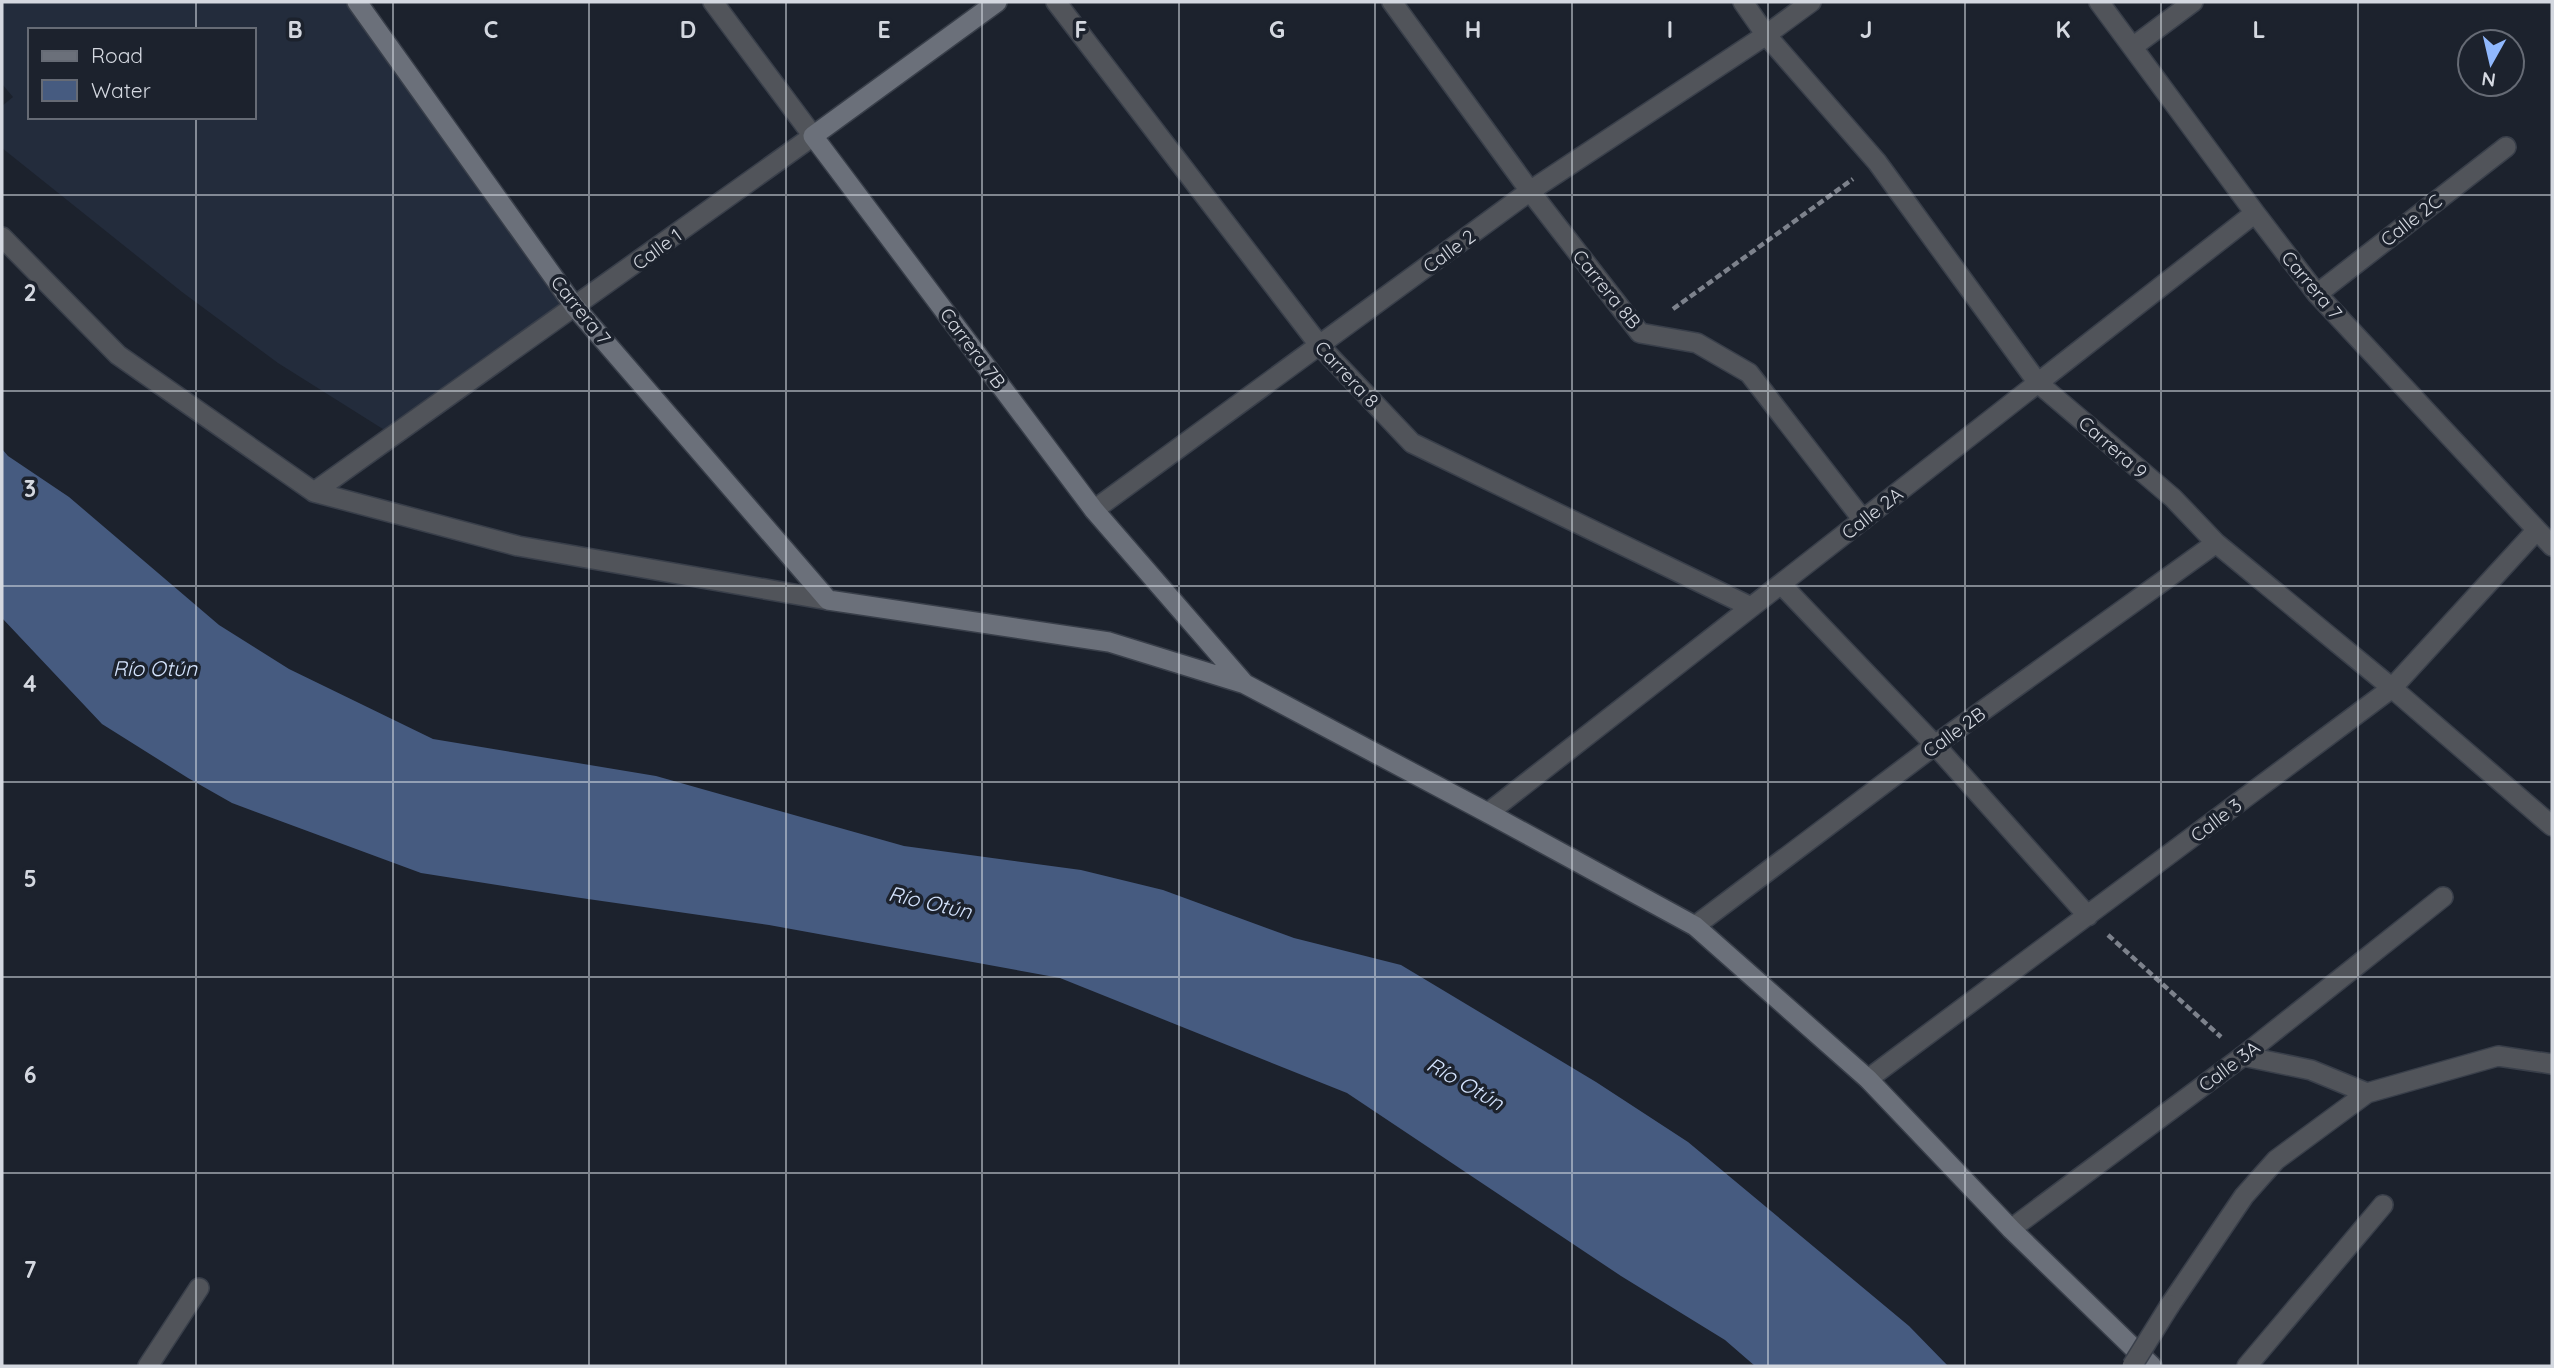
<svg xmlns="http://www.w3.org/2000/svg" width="2554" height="1368" font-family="Quicksand,sans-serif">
<rect width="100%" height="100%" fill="#1c222d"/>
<!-- built -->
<path fill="#232c3c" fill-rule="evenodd" d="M2 2H357L575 307 394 436 278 363 182 292 2 148V106L13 97 2 84ZM30 30H254V117H30Z"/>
<!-- water -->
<path fill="#465b80" d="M2 449 8 456 69 497 219 625 289 669 433 739 656 776 904 846 1081 870 1163 890 1294 938 1401 965 1596 1082 1688 1142 1909 1326 1948 1366H1755L1725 1340 1621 1276 1347 1093 1060 978 769 925 574 897 421 873 232 803 188 778 102 724 2 618Z"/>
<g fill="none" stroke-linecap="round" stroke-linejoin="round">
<!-- minor casing -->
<g stroke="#393f4a" stroke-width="22">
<path id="minor" d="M1056 2 1320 346 1412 443 1751 607
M1392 2 1530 191 1640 333 1697 343 1749 373 1863 520
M1743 2 1766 35 1877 162 2038 383 2173 498 2216 543 2392 688 2552 826
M2099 2 2255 213 2317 294 2552 546
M2134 46 2193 2
M2 237 118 355 314 492 518 546 828 600
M2317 294 2506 147
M314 492 813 136 713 2
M1094 510 1530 191 1766 35 1811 2
M1781 584 1935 745 2088 916
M1488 813 2255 213
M1695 926 1935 745 2216 543
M2243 1056 2311 1070 2367 1093
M1868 1079 2392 688 2536 531
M2011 1229 2243 1056 2443 897
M2170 1305 2244 1196 2276 1160 2367 1093 2498 1056 2552 1064
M148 1366 199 1288
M2247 1366 2383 1205"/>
</g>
<!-- secondary casing -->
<g stroke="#393f4a" stroke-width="22">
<path id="secondary" d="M357 2 575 307 828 600 1109 642 1245 684 1488 813 1695 926 1868 1079 2011 1229 2152 1366
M997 2 813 136 1094 510 1244 683"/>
</g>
<!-- path -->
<path stroke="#7d828c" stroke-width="4.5" stroke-dasharray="7 3.5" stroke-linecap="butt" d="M1673 309 1853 179
M2108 935 2221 1037"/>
<!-- minor -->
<use href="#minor" stroke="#51545a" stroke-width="19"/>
<!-- secondary -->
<use href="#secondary" stroke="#6b707a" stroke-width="19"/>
<!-- minor-bridge casing -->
<g stroke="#393f4a" stroke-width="22" stroke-linecap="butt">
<path id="minor-bridge" d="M2132 1366 2170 1305"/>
</g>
<!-- minor-bridge -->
<use href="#minor-bridge" stroke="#51545a" stroke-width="19"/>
</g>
<!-- grid -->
<path fill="none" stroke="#d4d8e0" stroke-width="2" stroke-opacity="0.55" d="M196 2V30M393 2V1366M589 2V1366M786 2V1366M982 2V1366M1179 2V1366M1375 2V1366M1572 2V1366M1768 2V1366M1965 2V1366M2161 2V1366M2358 2V1366M196 117V1366M2 195H2552M2 391H2552M2 586H2552M2 782H2552M2 977H2552M2 1173H2552"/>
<g text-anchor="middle" stroke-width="7" stroke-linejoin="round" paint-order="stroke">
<!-- street labels -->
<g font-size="19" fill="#d4d8e0" stroke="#1c222d">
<text transform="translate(2411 220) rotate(-38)" y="7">Calle 2C</text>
<text transform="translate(657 249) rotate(-36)" y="7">Calle 1</text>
<text transform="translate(1449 251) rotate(-36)" y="7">Calle 2</text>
<text transform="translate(2312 285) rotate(50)" y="7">Carrera 7</text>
<text transform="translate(1607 289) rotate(51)" y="7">Carrera 8B</text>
<text transform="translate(581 310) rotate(51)" y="7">Carrera 7</text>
<text transform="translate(973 348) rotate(53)" y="7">Carrera 7B</text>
<text transform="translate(1347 374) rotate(47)" y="7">Carrera 8</text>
<text transform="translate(2113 447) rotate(41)" y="7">Carrera 9</text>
<text transform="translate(1872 513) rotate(-38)" y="7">Calle 2A</text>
<text transform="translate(1954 732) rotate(-36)" y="7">Calle 2B</text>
<text transform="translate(2216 820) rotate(-37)" y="7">Calle 3</text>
<text transform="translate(2229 1066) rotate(-37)" y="7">Calle 3A</text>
</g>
<!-- water labels -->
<g font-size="21" font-style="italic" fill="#d5e4fe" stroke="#1c222d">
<text x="155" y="676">Río Otún</text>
<text transform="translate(930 903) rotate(13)" y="7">Río Otún</text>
<text transform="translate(1465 1084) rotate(30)" y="7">Río Otún</text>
</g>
</g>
<g font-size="23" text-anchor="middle" font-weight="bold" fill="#d4d8e0" stroke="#1c222d" stroke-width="7" stroke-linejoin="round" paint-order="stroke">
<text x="295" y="38">B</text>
<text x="491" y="38">C</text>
<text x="688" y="38">D</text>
<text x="884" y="38">E</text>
<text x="1081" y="38">F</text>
<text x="1277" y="38">G</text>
<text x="1473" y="38">H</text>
<text x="1670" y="38">I</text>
<text x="1866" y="38">J</text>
<text x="2063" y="38">K</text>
<text x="2259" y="38">L</text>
<text x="30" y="301">2</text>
<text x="30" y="497">3</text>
<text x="30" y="692">4</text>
<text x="30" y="887">5</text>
<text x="30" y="1083">6</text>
<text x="30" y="1278">7</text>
</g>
<!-- border -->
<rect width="2554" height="1368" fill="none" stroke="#d4d8e0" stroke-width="7"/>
<!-- legend -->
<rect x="28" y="28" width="228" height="91" fill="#1c222d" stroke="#666b75" stroke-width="2"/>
<rect x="42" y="51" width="35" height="10" fill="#6b707a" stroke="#666b75" stroke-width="2"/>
<text x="91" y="63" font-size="21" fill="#d4d8e0">Road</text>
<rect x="42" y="80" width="35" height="21" fill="#465b80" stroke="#666b75" stroke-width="2"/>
<text x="91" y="98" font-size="21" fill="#d4d8e0">Water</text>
<!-- north arrow -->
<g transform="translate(2491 63) rotate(188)"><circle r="33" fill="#1c222d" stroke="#666b75" stroke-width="2"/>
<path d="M0-5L12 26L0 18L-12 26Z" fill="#90b8fd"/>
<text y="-10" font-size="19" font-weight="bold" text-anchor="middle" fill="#d4d8e0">N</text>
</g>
</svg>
